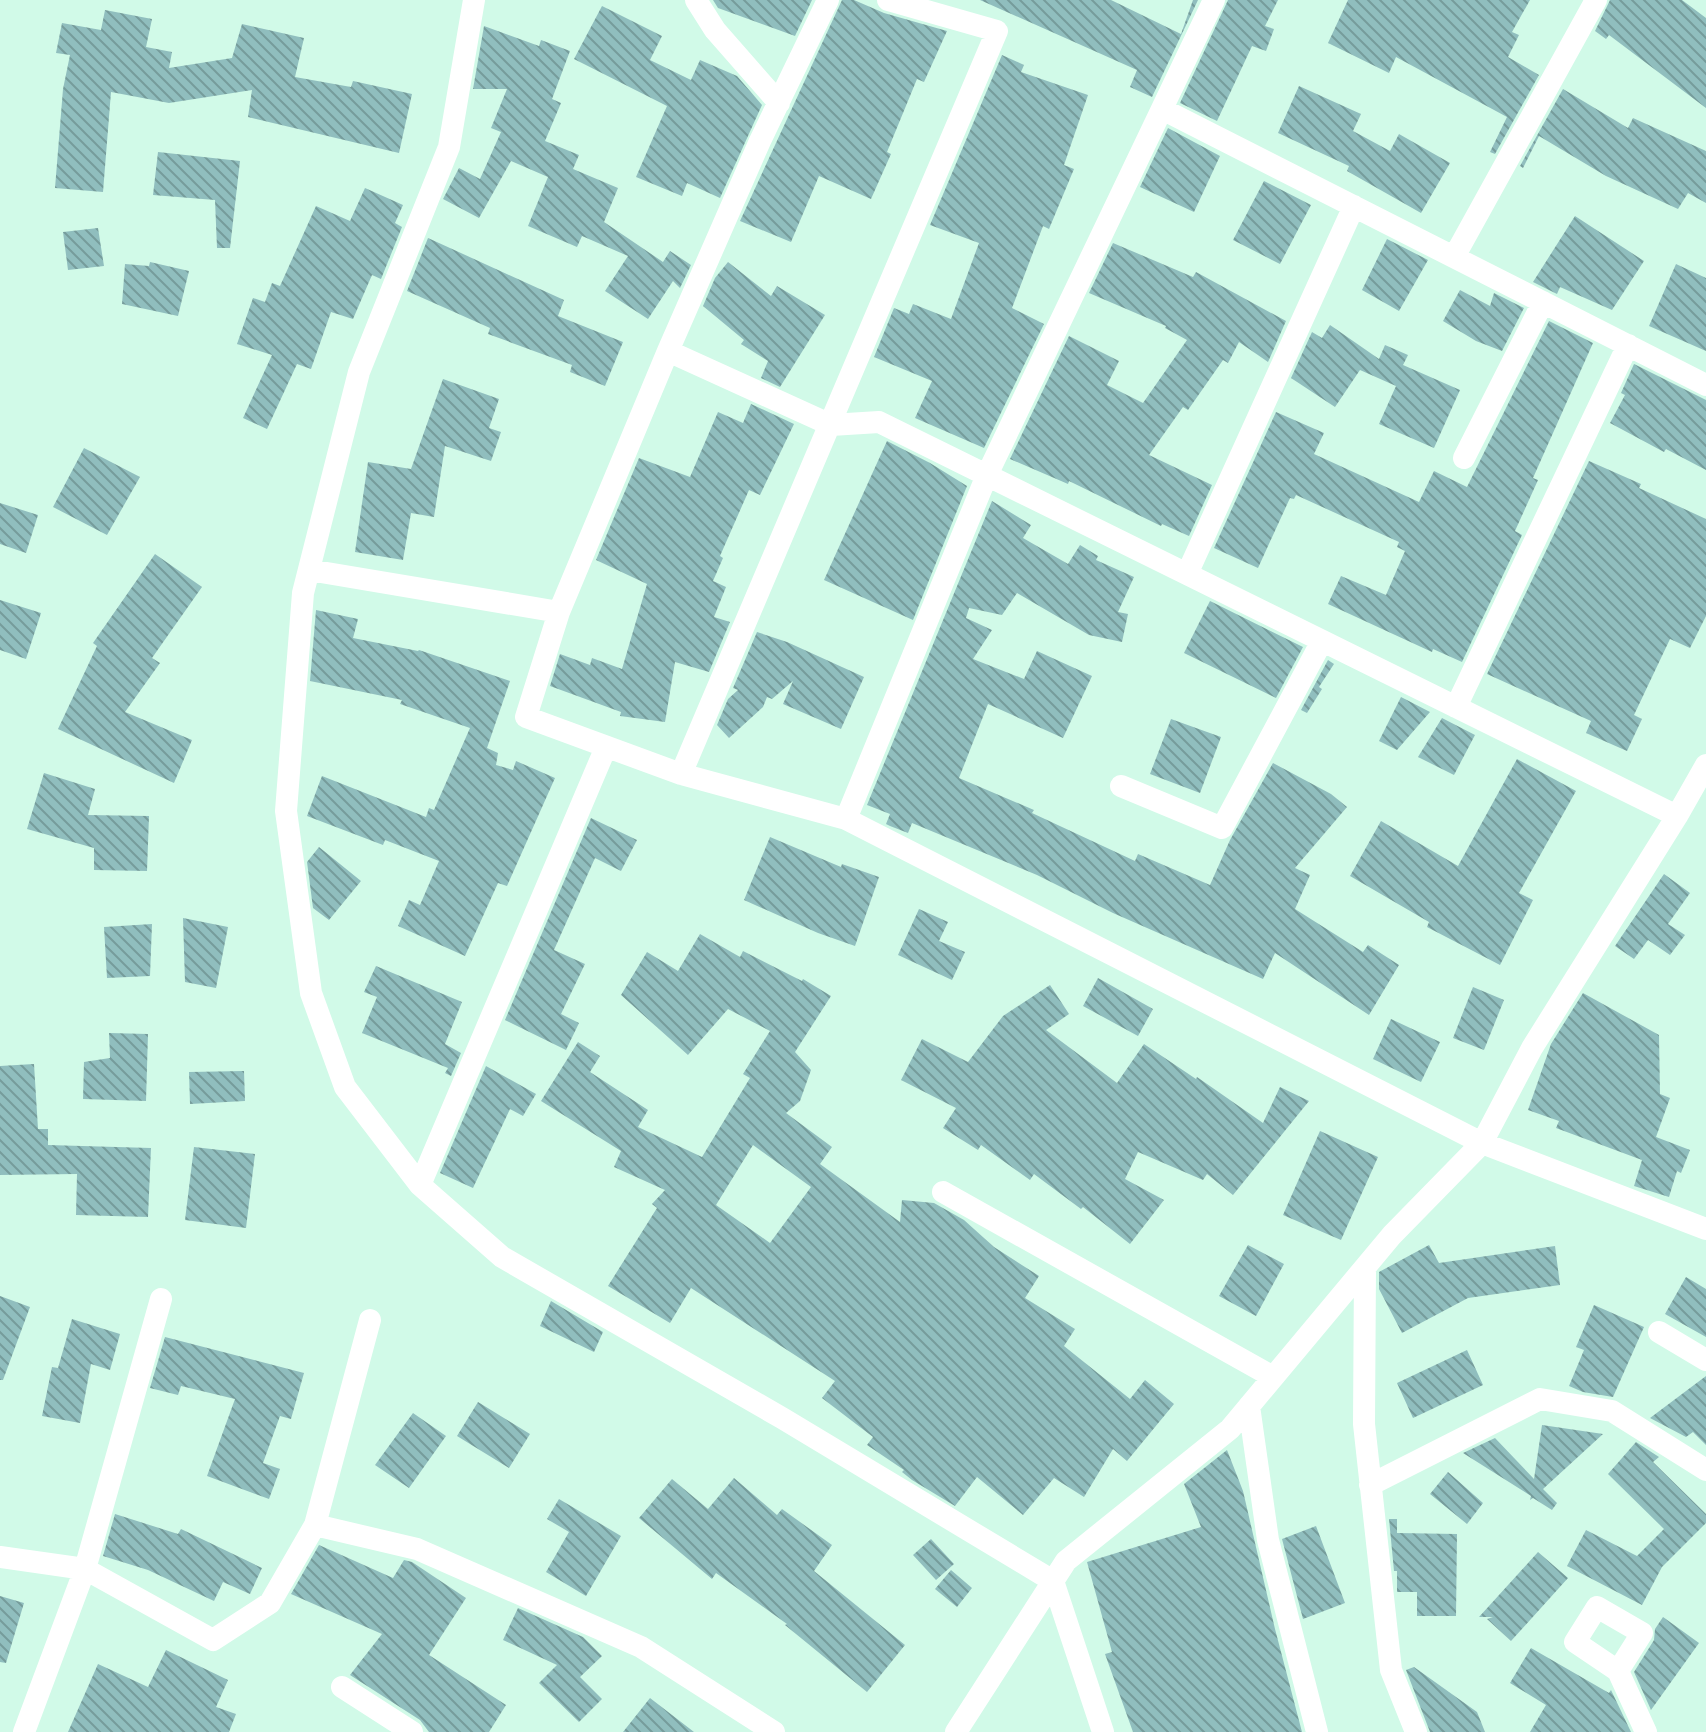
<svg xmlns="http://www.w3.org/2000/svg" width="1706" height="1732" font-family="Mulish,sans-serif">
<defs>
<pattern id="building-back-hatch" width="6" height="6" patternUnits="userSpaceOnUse" patternTransform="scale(2)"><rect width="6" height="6" fill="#90bebe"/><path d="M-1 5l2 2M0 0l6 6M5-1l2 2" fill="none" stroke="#769c9b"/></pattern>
</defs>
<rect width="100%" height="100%" fill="#d1fae8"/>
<!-- building -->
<path fill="url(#building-back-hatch)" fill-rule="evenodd" d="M713 0H812L795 36 718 8Z
M842 0H854L884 13 947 31 924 82 917 79 887 152 891 154 871 199 819 176 791 242 740 221Z
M980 0H1111L1181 34 1193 0H1198L1152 97 1130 87 1137 70Z
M1228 0H1278L1265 26 1274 29 1266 51 1252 46 1217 121 1180 103Z
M1348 0H1530L1512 32 1519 35 1508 57 1539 75 1495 154 1490 152 1507 117 1396 57 1389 73 1328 43Z
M1610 0H1682L1706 18V108L1609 35 1606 39 1595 31Z
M602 6 662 36 650 60 691 80 700 60 737 76 762 105 720 198 687 183 682 196 636 177 667 106 574 59Z
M105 10 152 19 146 47 172 52 169 68 232 58 242 24 304 38 295 77 351 87 353 81 412 94 399 153 248 117 252 90 169 103 111 92 103 192 55 188 63 89 70 55 56 53 62 23 101 30Z
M484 26 539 46 541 40 570 51 552 99 561 103 545 141 579 155 573 169 618 188 604 222 663 262 670 251 691 265 680 288 673 281 648 319 605 291 628 256 582 236 577 247 528 226 548 177 511 161 479 218 443 199 459 168 480 179 501 132 491 128 507 89H473Z
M1002 55 1024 65 1021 72 1088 95 1064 165 1074 169 1049 229 1043 226 1012 308 1044 324 984 448 915 418 932 381 874 357 894 308 909 314 913 304 951 319 979 243 930 225Z
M1299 86 1361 114 1353 131 1390 151 1399 134 1450 163 1421 213 1347 171 1349 166 1278 133Z
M1563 89 1628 128 1633 118 1706 151V203L1688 193 1678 209 1606 176 1539 136 1523 168 1520 166Z
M1168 128 1220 156 1194 212 1140 187Z
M158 152 240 161 230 248H217L215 200 153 195Z
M1264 181 1311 205 1280 264 1233 240Z
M365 188 403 205 395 223 402 227 381 279 372 275 353 319 331 312 311 369 297 364 267 429 243 418 272 355 237 344 253 298 265 302 272 283 280 286 316 206 350 221Z
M1575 216 1644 261 1612 310 1560 287 1557 294 1533 282Z
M98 228 104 266 68 270 63 232Z
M428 238 564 300 558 316 623 342 605 386 570 372 572 365 488 334 490 328 407 291Z
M1387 239 1428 260 1399 311 1362 290Z
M1113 243 1193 277 1196 272 1286 321 1268 362 1239 342 1228 363 1223 360 1188 410 1183 407 1149 455 1212 485 1189 536 1162 524 1161 526 1069 481 1068 484 1010 459 1069 336 1119 361 1107 385 1143 403 1187 340 1165 328 1166 326 1089 293Z
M150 262 189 271 178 316 122 304 125 264 149 266Z
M728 262 771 296 777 286 825 315 780 387 761 378 768 361 741 344 744 340 703 306 715 278Z
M1676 264 1706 278V351L1649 326Z
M1460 290 1490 306 1494 293 1524 308 1502 351 1476 341 1443 321Z
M1549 321 1593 343 1533 478 1538 480 1515 531 1522 535 1462 662 1433 649 1432 652 1328 604 1341 576 1386 595 1405 551 1397 547 1399 542 1296 495 1294 499 1290 498 1258 568 1214 548 1276 412 1324 433 1314 454 1419 502 1434 471 1467 487Z
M1330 325 1379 359 1385 345 1408 355 1403 365 1460 390 1434 448 1379 424 1396 386 1360 370 1335 407 1291 378 1312 332 1322 338Z
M1634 364 1706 400V470L1666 449 1664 452 1610 423 1625 395 1621 393Z
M443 379 499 399 489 428 501 432 491 461 445 446 434 517 411 513 403 560 355 552 368 462 411 469Z
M751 404 794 424 760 495 749 490 720 556 723 558 713 581 726 587 714 617 730 622 709 672 675 662 665 722 620 716 621 712 550 686 560 654 590 665 592 658 622 669 647 584 596 560 639 458 690 477 718 412 743 423Z
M887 441 930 463 967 486 913 620 824 580Z
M84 448 140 477 107 535 53 507Z
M1589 461 1641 484 1639 488 1706 519V616L1690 648 1670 639 1634 715 1642 719 1627 751 1586 733 1591 721 1487 674Z
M992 501 1031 525 1023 538 1068 564 1080 545 1098 556 1096 560 1134 577 1118 612 1128 614 1122 642 1089 635 1017 593 1002 615 969 608 966 618 992 630 973 659 1024 679 1037 651 1092 676 1063 738 988 704 959 778 1034 810 1032 813 1135 861 1138 854 1210 885 1230 840 1273 763 1331 794 1347 807 1295 868 1310 875 1295 909 1363 952 1368 945 1399 965 1369 1015 1275 953 1263 979 1113 913 1037 875 912 823 908 833 890 826 886 824 890 814 867 805Z
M0 503 38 515 26 553 0 544Z
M155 554 202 587 152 658 160 663 125 712 192 740 174 783 58 729 97 646 93 643Z
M0 600 41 613 26 659 0 650Z
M1210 601 1303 647 1276 698 1184 653Z
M316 610 358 619 353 638 418 651 419 650 510 681 487 748 498 753 496 765 513 770 516 761 555 778 507 886 498 883 465 956 398 926 409 900 420 905 439 861 385 840 383 845 307 816 322 776 426 817 429 808 434 810 470 728 400 704 402 700 310 681Z
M757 632 787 642 864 677 841 729 783 704 793 681 772 699 767 697 763 707 729 738 717 725 728 699 738 690 733 688Z
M1328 660 1334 664 1319 687 1322 689 1307 713 1301 710Z
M1401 697 1430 712 1397 750 1379 741Z
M1442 718 1475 735 1454 775 1418 757Z
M1171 719 1221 737 1200 793 1150 774Z
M1517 759 1576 791 1519 893 1533 900 1500 965 1427 927 1429 922 1350 876 1381 821 1458 866Z
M44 773 95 789 88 815 149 816 147 871 94 870V848L27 829Z
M591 818 637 840 621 871 595 858 554 950 585 964 561 1014 579 1023 566 1050 505 1020Z
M770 837 841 867 842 864 879 877 855 946 818 933 744 900Z
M319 847 361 881 329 920 313 908 307 862Z
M1664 874 1690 893 1668 924 1685 935 1670 955 1648 940 1634 959 1615 946Z
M919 909 948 922 939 941 965 952 952 980 898 955Z
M183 918 228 927 216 988 185 982Z
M152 924 150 976 107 978 104 927Z
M700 934 740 957 743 951 802 981 803 979 831 996 795 1052 811 1070 800 1101 786 1113 832 1147 820 1164 900 1222 902 1200 934 1203 964 1220 994 1247 1039 1276 1025 1298 1075 1329 1064 1346 1130 1399 1145 1380 1174 1404 1127 1461 1113 1449 1084 1497 1054 1478 1023 1515 977 1477 955 1506 912 1480 902 1472 904 1470 867 1445 873 1437 822 1398 835 1381 691 1288 670 1323 608 1286 657 1208 652 1204 665 1190 614 1167 621 1151 541 1101 578 1042 600 1056 590 1072 648 1110 638 1127 702 1157 750 1078 743 1074 770 1031 728 1009 688 1055 621 995 647 952 678 971ZM753 1145 811 1187 770 1243 716 1205Z
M376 966 462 1002 445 1044 461 1053 451 1076 445 1073 448 1068 362 1033 377 997 364 992Z
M1098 978 1153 1009 1138 1036 1083 1006Z
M1050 985 1069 1014 1046 1030 1117 1083 1144 1044 1196 1079 1197 1077 1263 1123 1280 1087 1309 1101 1233 1195 1207 1174 1203 1180 1138 1152 1125 1179 1164 1200 1130 1244 1083 1207 1081 1209 1034 1174 1030 1180 981 1145 978 1150 943 1128 956 1108 901 1080 922 1039 968 1062 1003 1016Z
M1473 987 1504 1000 1484 1050 1453 1038Z
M1583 993 1659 1035 1660 1094 1670 1098 1656 1137 1690 1150 1681 1173 1677 1171 1669 1197 1634 1186 1642 1160 1556 1128 1559 1121 1528 1110 1551 1044Z
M1391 1019 1440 1042 1421 1082 1373 1059Z
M109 1033 148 1034 146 1101 83 1099 84 1062 110 1058Z
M34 1064 38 1129H48V1145L151 1148 148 1217 76 1215 77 1174 0 1175V1066Z
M486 1066 536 1094 523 1116 510 1109 473 1188 440 1173Z
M244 1071 245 1101 190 1104 189 1072Z
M1320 1131 1378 1157 1341 1240 1283 1215Z
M194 1147 255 1154 246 1228 185 1220Z
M1248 1245 1284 1264 1256 1316 1219 1296Z
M1429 1245 1439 1263 1555 1246 1560 1285 1468 1298 1402 1333 1379 1289V1272Z
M1686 1277 1706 1289V1337L1665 1314Z
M0 1296 30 1307 3 1380H0Z
M551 1301 603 1332 594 1352 540 1326Z
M1594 1305 1644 1327 1613 1397 1583 1392 1569 1386 1584 1350 1576 1347Z
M72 1319 120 1334 110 1370 91 1364 80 1423 42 1416 52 1367 58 1368Z
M165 1337 304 1373 291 1419 280 1416 263 1463 280 1469 269 1499 207 1476 235 1399 181 1386 178 1395 150 1388Z
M1467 1350 1483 1385 1413 1418 1397 1383Z
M1706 1376V1445L1693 1432 1686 1437 1650 1418Z
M478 1402 530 1434 509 1468 457 1436Z
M413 1413 446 1436 409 1488 375 1465Z
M1542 1425 1603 1434 1543 1489 1557 1503 1552 1510 1533 1498 1530 1500 1531 1496 1463 1453 1495 1438 1534 1479Z
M1636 1442 1659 1457 1653 1462 1706 1514V1523L1662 1567 1642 1605 1567 1566 1586 1530 1637 1556 1664 1529 1608 1474Z
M1227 1450 1243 1491 1275 1629 1302 1732H1133L1105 1654 1112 1652 1087 1562 1201 1527 1184 1484Z
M1448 1472 1483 1503 1467 1524 1430 1494Z
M734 1478 777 1515 782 1509 832 1545 814 1571 905 1645 867 1692 785 1625 787 1624 716 1573 712 1579 639 1518 672 1479 708 1509Z
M559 1499 621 1536 586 1596 546 1572 569 1532 547 1519Z
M115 1514 178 1534 181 1529 262 1568 250 1594 223 1582 214 1601 148 1570 103 1556Z
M1389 1519H1397V1533L1457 1534 1456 1616H1417V1592H1397V1571H1394Z
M1316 1526 1345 1603 1303 1619 1282 1539Z
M931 1539 954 1564 936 1580 913 1555Z
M319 1545 393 1578 404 1560 412 1562 466 1598 429 1655 506 1705 489 1732H429L420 1720 350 1675 382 1634 291 1594Z
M1538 1552 1568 1578 1511 1641 1487 1619 1493 1617H1479Z
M951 1570 972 1588 957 1607 935 1589Z
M0 1596 24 1603 6 1663 0 1662Z
M518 1608 583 1637 602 1656 580 1677 602 1699 579 1722 539 1683 557 1665 503 1640Z
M1663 1617 1699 1643 1651 1710 1634 1672 1654 1640 1655 1629Z
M1531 1648 1609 1693 1611 1690 1631 1732H1530L1546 1705 1510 1683Z
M166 1650 228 1680 216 1707 236 1714 229 1732H68L98 1664 148 1687Z
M1414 1667 1477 1712 1485 1732H1430L1406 1670Z
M650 1698 694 1732H623Z"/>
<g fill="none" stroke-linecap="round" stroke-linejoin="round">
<!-- street -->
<path stroke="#fff" stroke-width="22" d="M474 0 449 147 359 372 303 593 286 811 311 993 345 1087 420 1185 502 1257 782 1418 1053 1581 1103 1732
M696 0 715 30 779 103
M828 0 760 141 668 351 559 612 526 717 681 774 846 819 1482 1143 1706 1229
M1162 109 1706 385
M1454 257 1596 0
M668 351 831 425 879 422 1677 816
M1464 458 1543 302
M309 570 559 612
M1187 574 1354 206
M1456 707 1628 345
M681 774 997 31 888 0
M1121 786 1222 828 1322 641
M846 819 987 475 1214 0
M420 1185 606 747
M943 1192 1273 1377
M1365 1268 1364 1424 1391 1670 1416 1732
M1659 1332 1706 1360
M1249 1406 1268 1540 1317 1732
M1370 1485 1540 1399 1612 1411 1706 1470
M315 1525 417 1549 641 1647 774 1732
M0 1557 85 1569 213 1640 270 1603 315 1525 370 1320
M1618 1671 1642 1633 1597 1607 1575 1642 1618 1671 1646 1732
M342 1687 412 1732
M24 1732 85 1569 161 1299
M956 1732 1066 1561 1230 1429 1392 1235 1482 1143 1532 1048 1677 816 1706 765"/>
</g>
</svg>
